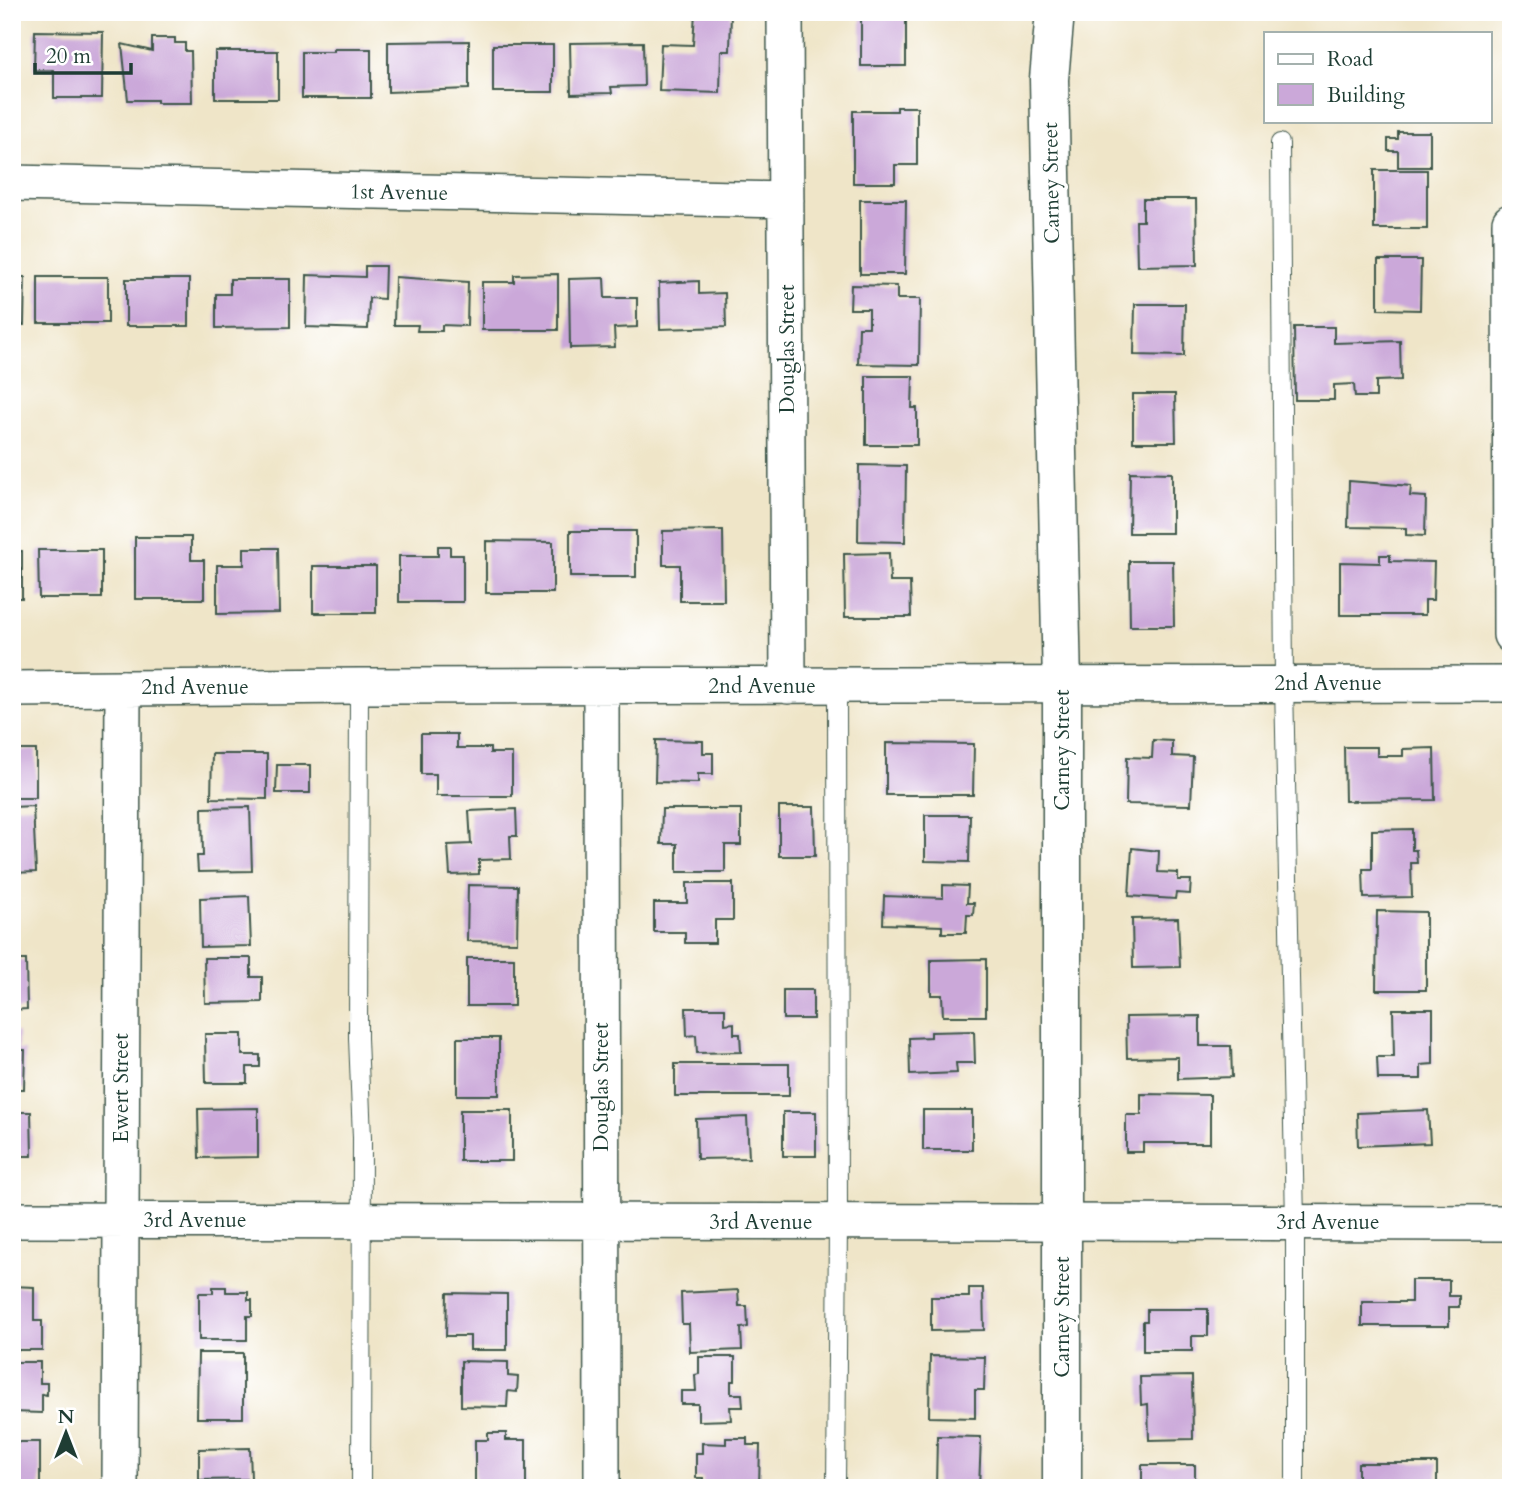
<svg xmlns="http://www.w3.org/2000/svg" width="1523" height="1500" font-family="Cardo,serif">
<rect width="100%" height="100%" fill="#fff"/>
<filter id="ink" filterUnits="userSpaceOnUse"><feTurbulence type="fractalNoise" baseFrequency=".0143" numOctaves="2"/><feDisplacementMap in="SourceGraphic" scale="14" xChannelSelector="R" yChannelSelector="G"/><feConvolveMatrix kernelMatrix="1 2 1 2 8 2 1 2 1" color-interpolation-filters="sRGB"/></filter>
<filter id="wash" filterUnits="userSpaceOnUse"><feTurbulence type="fractalNoise" baseFrequency=".00686" numOctaves="4" result="noise"/><feDisplacementMap in="SourceGraphic" scale="28" xChannelSelector="R" yChannelSelector="G"/><feGaussianBlur stdDeviation="1.57" result="paint"/><feColorMatrix in="noise" values="0 0 0 0 0 0 0 0 0 0 0 0 0 0 0 0 0 1.4 0 .05"/><feComposite in="paint" operator="in"/></filter>
<g filter="url(#wash)">
<rect width="100%" height="100%" fill="#efe5c8"/>
<g id="blocks">
<!-- building -->
<path fill="#cba8d9" d="M695 12H731L730 51H721L720 93 659 91 661 44 693 45Z
M861 12H906V66H861Z
M35 31 103 32 102 98H54V70H34Z
M152 38H175V43H185V51H191L192 103H157V100H128L122 44 152 51Z
M469 41V89L388 92V42Z
M643 42 644 86 611 87 612 93 571 94 570 43Z
M493 45H553V92H493Z
M12 47H15L16 96H12Z
M334 49H371V98H302V52H334Z
M215 51H278V99H215Z
M897 107H917V165H895V183H853V111H897Z
M1398 132H1430V167H1398V151H1388V139H1398Z
M1374 170H1427V229H1374Z
M1143 199H1196L1197 265 1137 266 1136 221H1143Z
M860 200H906L905 274H860Z
M1378 260H1421L1420 310 1378 309Z
M365 266H385L384 299 369 298 368 329 306 327 307 275 365 277Z
M558 274V330H482V282H514V275Z
M12 277H25L24 325H12Z
M38 277H108V323H38Z
M395 277 468 282 467 326 442 325V331H417L418 325H394Z
M604 278 605 298H637V327L614 328 615 347 570 348 569 279Z
M126 279H189V326H126Z
M230 279H290V327L216 328V294H230Z
M699 281V294L725 293 726 327 660 329 659 283Z
M851 285 897 286V299H920L919 365 858 364 859 327H869V309H850Z
M1135 304H1185L1184 356 1134 355Z
M1294 327H1334V343L1400 341 1401 380 1376 381V397H1355L1354 384 1334 385V400H1295Z
M866 376H913L912 408H917V445H866Z
M1133 394H1175L1176 442H1133Z
M859 465 906 466 905 542 858 541Z
M1130 472 1172 473V533H1129Z
M1349 481 1411 486 1410 496 1426 497 1425 536 1406 535V528L1348 527Z
M723 530 724 601H680V565H663V531Z
M570 531H636V577H570Z
M135 537H191V560H204V599H135Z
M486 541 553 542V593H486Z
M438 546H450V555H463V602H399V556H438Z
M244 548H278L279 613 217 614V565H244Z
M38 550H102V598H39Z
M12 551H22V598H12Z
M889 553 890 582H910L911 617H845L844 554Z
M1380 555H1390V561L1434 562 1433 600H1425V615H1340V562L1380 563Z
M1129 561H1173L1174 626H1130Z
M313 566H376V613H313Z
M421 734H457V748H490V753H512V796H436V774H421Z
M656 740 703 741V753H713V774H698V783L655 782Z
M1153 740 1172 741V756L1193 757 1191 805 1126 804 1127 757 1152 758Z
M886 743 974 744 973 795H886Z
M1344 747H1377V756H1403V749L1434 748 1435 800 1345 801Z
M12 750H36V798H12Z
M212 754H267V799L211 798Z
M277 765H310V793H276Z
M33 806 36 872 12 873V807Z
M250 807 252 871 198 872 197 856H203L202 808Z
M779 807H814L815 856H779Z
M516 809 517 836H510L511 859 479 860V874L450 875 448 845 471 844 469 811Z
M662 809H741V845H725V872H677V844H661Z
M925 815H970L969 862 925 861Z
M1412 829V850H1416L1417 863H1411L1412 897 1364 898 1363 869H1372V830Z
M1132 848 1159 851 1158 872 1178 873V880H1191L1190 894 1176 893 1175 899 1129 896Z
M687 883H733V920H715V943H685V932H654V903H687Z
M468 885 518 886 517 942 467 941Z
M943 885 968 886 967 903H974L973 915H967L966 933H942V926L883 924 884 896 943 898Z
M249 896 251 946 201 947 200 898Z
M1377 911 1426 912V990H1376Z
M1178 918 1180 967 1133 968 1132 919Z
M204 958H251V977H262V1002L205 1003Z
M467 958H514V1006H467Z
M986 959V1016H943L942 995H931V960Z
M12 960H26L27 1009 12 1010Z
M783 990H813V1019H783Z
M686 1008H725V1024L734 1023V1034H740L741 1052 697 1053 696 1035 687 1036Z
M1393 1009H1433V1064L1421 1065V1079H1378L1377 1057H1394Z
M1200 1016V1046H1231L1232 1077 1178 1079V1057L1127 1058 1126 1017Z
M974 1031 975 1063H956L957 1073 910 1075 909 1038 931 1037V1032Z
M12 1032H18V1050H25L24 1089H12Z
M205 1034H242V1055H260V1067H247V1083H206Z
M457 1038H499V1095H457Z
M675 1064H789V1096H675Z
M1141 1094 1210 1095V1143H1143V1152H1126V1115H1141Z
M258 1108V1157L199 1158 198 1109Z
M460 1110H512V1161H460Z
M923 1110H972V1150H923Z
M1428 1110 1430 1143 1358 1146 1357 1113Z
M12 1112H31L32 1156H12Z
M783 1112H816V1156H783Z
M747 1117 749 1158 697 1159 696 1119Z
M1411 1280H1449V1296H1459V1307H1449V1326H1362V1302H1411Z
M12 1286 34 1287V1321H42V1350H12Z
M213 1287H226V1292H248V1300H252V1316H247V1340H199V1293H213Z
M969 1288H983L984 1330 931 1331V1297H969Z
M738 1290 739 1306H747L748 1327 741 1328 742 1350 690 1352 689 1324H682L681 1293Z
M447 1293 507 1294V1350H470V1336H446Z
M1147 1309H1208V1336H1192V1351H1143V1321H1147Z
M198 1353H243V1418H197Z
M930 1356 985 1357 984 1390H975V1418L929 1417Z
M699 1357H735V1381H731V1394H742L743 1407H730L731 1420 698 1421V1404H681V1391H696L695 1375 699 1374Z
M461 1361 508 1362V1376L518 1377 517 1392 508 1391 507 1407 461 1406Z
M12 1362H40V1383H47V1395L42 1394V1413L12 1412Z
M1192 1376 1193 1439 1149 1440 1148 1404 1141 1405 1140 1377Z
M488 1433H506V1440H526V1488H475V1440H488Z
M937 1436 981 1437 979 1488H936Z
M726 1438H747V1445H760L759 1487 734 1488V1484H703V1478H696V1453H702V1443L726 1444Z
M12 1442H40V1488H12Z
M250 1448 251 1479 199 1480V1449Z
M1358 1463H1437V1488H1358Z
M1142 1465H1195V1488H1142Z"/>
</g>
</g>
<g filter="url(#ink)">
<use href="#blocks" fill-opacity="0" stroke="#3e564a" stroke-width="2"/>
<g fill="none" stroke-linecap="round" stroke-linejoin="round">
<!-- service casing -->
<g stroke="#3e564a" stroke-width="20">
<path id="service" d="M1280 143 1284 683 1295 1222V1488
M359 686 358 1038 362 1138 361 1488
M836 1488 838 1222 837 686"/>
</g>
<!-- minor casing -->
<g stroke="#3e564a" stroke-width="38">
<path id="minor" d="M785 12 788 686
M12 183 786 200
M1510 222 1511 635
M601 686 602 1488
M12 689 359 686 1511 684
M12 1220 1511 1223
M120 1488 123 688"/>
</g>
<!-- tertiary casing -->
<g stroke="#3e564a" stroke-width="41">
<path id="tertiary" d="M1055 12 1049 79 1062 686V1488"/>
</g>
<!-- service -->
<use href="#service" stroke="#fff" stroke-width="18"/>
<!-- minor -->
<use href="#minor" stroke="#fff" stroke-width="35"/>
<!-- tertiary -->
<use href="#tertiary" stroke="#fff" stroke-width="38"/>
</g>
</g>
<g text-anchor="middle" stroke-width="7" stroke-linejoin="round" paint-order="stroke">
<!-- street labels -->
<g font-size="21" fill="#1f3d34" stroke="#fff">
<text transform="translate(1051 183) rotate(-91)" y="7">Carney Street</text>
<text transform="translate(399 192) rotate(1)" y="7">1st Avenue</text>
<text transform="translate(787 349) rotate(-90)" y="7">Douglas Street</text>
<text x="1328" y="690">2nd Avenue</text>
<text x="762" y="693">2nd Avenue</text>
<text x="195" y="694">2nd Avenue</text>
<text transform="translate(1062 750) rotate(-90)" y="7">Carney Street</text>
<text transform="translate(601 1087) rotate(-90)" y="7">Douglas Street</text>
<text transform="translate(121 1088) rotate(-90)" y="7">Ewert Street</text>
<text x="195" y="1227">3rd Avenue</text>
<text x="761" y="1229">3rd Avenue</text>
<text x="1328" y="1229">3rd Avenue</text>
<text transform="translate(1062 1317) rotate(-90)" y="7">Carney Street</text>
</g>
</g>
<!-- margin -->
<rect width="1523" height="1500" fill="none" stroke="#fff" stroke-width="42"/>
<!-- legend -->
<rect x="1264" y="32" width="228" height="91" fill="#ffffff" stroke="#a5b1ae" stroke-width="2"/>
<rect x="1278" y="54" width="35" height="10" fill="#ffffff" stroke="#a5b1ae" stroke-width="2"/>
<text x="1327" y="66" font-size="21" fill="#1f3d34">Road</text>
<rect x="1278" y="84" width="35" height="21" fill="#cba8d9" stroke="#a5b1ae" stroke-width="2"/>
<text x="1327" y="102" font-size="21" fill="#1f3d34">Building</text>
<!-- north arrow -->
<g transform="translate(66 1433)" stroke="#ffffff" stroke-width="5" paint-order="stroke">
<path d="M0-5L12 26L0 18L-12 26Z" fill="#1f3d34"/>
<text y="-10" font-size="19" font-weight="bold" text-anchor="middle" fill="#1f3d34">N</text>
</g>
<!-- scale -->
<path d="M35 63v10h96v-10" fill="none" stroke="#1f3d34" stroke-width="3.5"/>
<text x="46" y="63" font-size="21" fill="#1f3d34" stroke="#ffffff" stroke-width="5" paint-order="stroke">20 m</text>
</svg>
